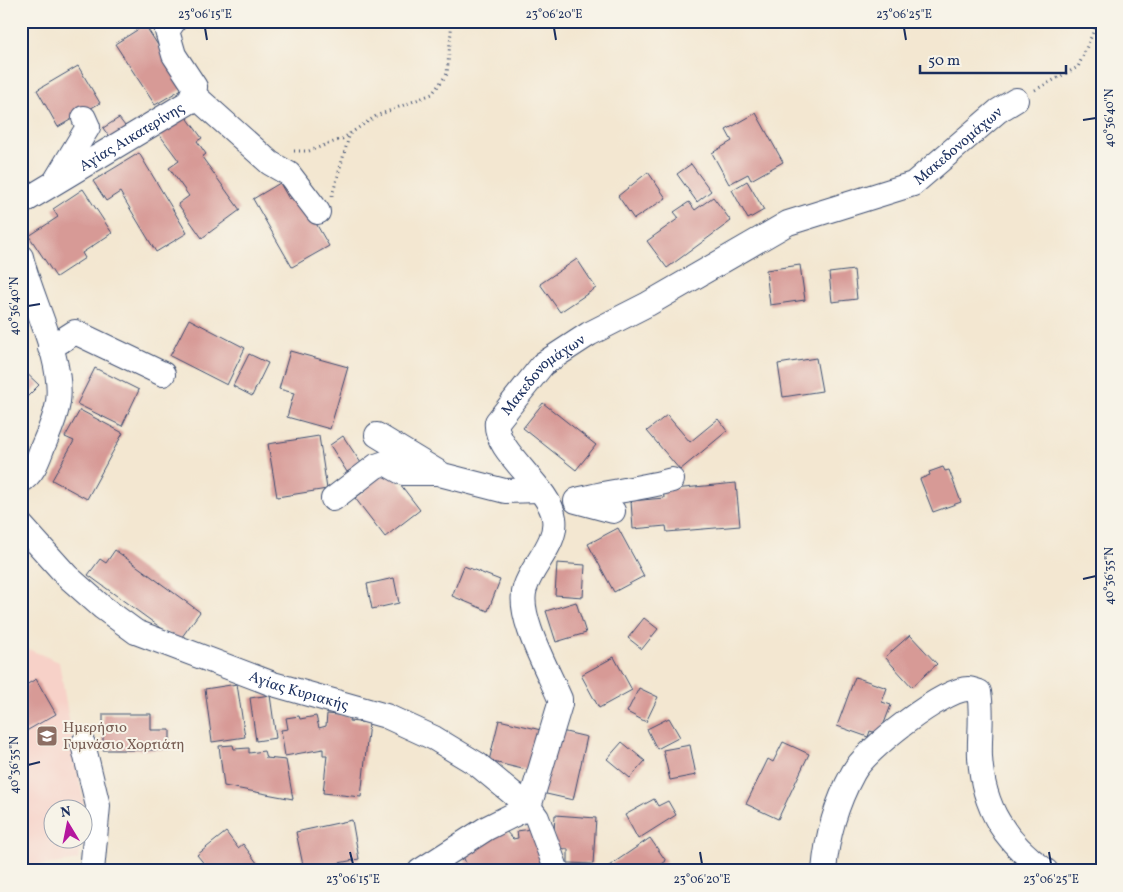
<svg xmlns="http://www.w3.org/2000/svg" width="1123" height="892" font-family="Vollkorn,serif">
<rect width="100%" height="100%" fill="#f7f3e8"/>
<filter id="ink" filterUnits="userSpaceOnUse"><feTurbulence type="fractalNoise" baseFrequency=".02" numOctaves="2"/><feDisplacementMap in="SourceGraphic" scale="10" xChannelSelector="R" yChannelSelector="G"/><feConvolveMatrix kernelMatrix="1 2 1 2 8 2 1 2 1" color-interpolation-filters="sRGB"/></filter>
<filter id="wash" filterUnits="userSpaceOnUse"><feTurbulence type="fractalNoise" baseFrequency=".0096" numOctaves="4" result="noise"/><feDisplacementMap in="SourceGraphic" scale="20" xChannelSelector="R" yChannelSelector="G"/><feGaussianBlur stdDeviation="1.12" result="paint"/><feColorMatrix in="noise" values="0 0 0 0 0 0 0 0 0 0 0 0 0 0 0 0 0 1.4 0 .05"/><feComposite in="paint" operator="in"/></filter>
<g filter="url(#wash)">
<rect width="100%" height="100%" fill="#f3e7d1"/>
<!-- built -->
<path fill="#f7d1c8" d="M21 646 59 662 85 811 83 826 82 810H52V840H81L78 860 21 869Z"/>
<g id="blocks">
<!-- building -->
<path fill="#d79a96" d="M145 25 185 87 155 105 115 44Z
M78 66 100 103 58 127 37 90Z
M756 113 783 162 751 180 748 174 729 184 712 153 732 141 726 130Z
M185 115 202 138 197 141 206 154 202 157 240 210 202 238 178 204 189 196 169 168 179 161 159 134Z
M119 118 128 130 112 141 103 128Z
M139 153 187 233 156 252 120 192 106 201 93 181Z
M691 164 711 191 697 202 677 174Z
M648 172 666 198 634 219 618 196Z
M747 181 764 210 748 219 732 190Z
M280 183 289 199 299 194 329 246 292 267 253 199Z
M83 189 112 233 82 253 85 258 56 277 29 236 58 217 53 209Z
M713 197 731 221 667 268 647 241 679 218 674 212 689 202 695 210Z
M577 259 596 288 560 312 540 284Z
M800 265 805 300 770 305 766 270Z
M854 270 857 299 832 302 829 273Z
M189 319 245 348 227 385 170 356Z
M290 351 348 367 330 429 287 417 294 393 279 389Z
M249 354 268 363 252 396 233 386Z
M816 358 822 391 783 397 778 364Z
M21 368 39 385 21 403Z
M95 368 139 390 122 426 77 404Z
M543 403 596 445 576 470 523 428Z
M80 410 123 433 87 499 52 480 74 441 65 437Z
M667 415 690 442 718 419 727 431 680 470 647 431Z
M319 436 327 489 277 497 268 444Z
M343 436 361 463 347 472 330 445Z
M387 467 420 510 385 537 355 498 366 490 363 486Z
M943 467 945 471 949 470 961 502 933 512 920 479 930 475 929 472Z
M736 483 740 526 667 532 666 526 633 529 631 501 664 498 663 490Z
M618 528 644 576 614 592 588 544Z
M115 550 200 612 179 641 88 575 100 559 106 563Z
M557 563 585 565 583 597 555 595Z
M464 566 500 580 488 611 452 596Z
M394 578 399 603 372 609 367 584Z
M576 602 586 633 556 642 546 611Z
M644 618 658 629 642 649 628 638Z
M910 635 937 664 912 687 885 657Z
M614 657 632 690 599 708 581 675Z
M855 677 887 688 882 702 891 705 880 734 870 731 868 737 837 726Z
M36 679 56 714 21 734V688Z
M237 684 245 737 212 742 205 689Z
M639 688 658 697 646 722 627 712Z
M270 695 276 738 256 741 250 698Z
M103 714H151V730H170V750H103Z
M327 714 350 716 349 721 369 723 361 797 323 793 327 755H323V749L285 756 281 730 288 729 286 718 299 716 300 719 316 716 319 728 326 726Z
M669 718 680 737 657 749 647 729Z
M499 720 545 731 535 772 489 761Z
M557 730 587 737 573 800 542 793Z
M622 742 645 761 630 778 607 759Z
M783 742 809 754 778 819 746 804 768 759 773 762Z
M233 745 234 749 249 748V753L264 751 266 758 286 760 293 799 224 786 219 746Z
M690 745 696 775 670 780 663 750Z
M654 799 658 806 668 801 676 815 638 839 625 815Z
M555 815 596 818 593 864 568 863V849L553 848Z
M352 820 359 859 304 870 296 832Z
M538 828 551 868 469 871 463 856 505 830 513 839 518 838 517 831Z
M226 832 238 848 243 844 263 871H225L222 866 216 871H210L197 855Z
M650 838 666 861 658 867 661 871H609L606 868Z
M349 866 357 871H330V870Z"/>
</g>
</g>
<g filter="url(#ink)">
<use href="#blocks" fill-opacity="0" stroke="#3b4b6f" stroke-width="1"/>
<g fill="none" stroke-linecap="round" stroke-linejoin="round">
<!-- minor casing -->
<g stroke="#3b4b6f" stroke-width="26">
<g id="minor">
<path d="M194 95 270 163 289 174 318 212"/>
<path d="M56 180 88 127 84 118"/>
<path id="s1" d="M21 203 189 102 195 87 174 55 167 31 174 21"/>
<path d="M21 257C31 301 64 358 58 402 56 417 49 432 43 446 38 459 34 473 21 481"/>
<path d="M50 348 75 332 163 374"/>
<path d="M377 435 443 475 505 491 539 490"/>
<path d="M333 499 376 466 385 463 403 473H438"/>
<path d="M577 500C609 491 640 489 672 480"/>
<path d="M576 501 613 511"/>
<path id="s2" d="M21 525 67 576 102 607 136 632 273 684 386 716 434 738 477 764 529 807 537 818 557 871"/>
<path d="M83 744 98 806 92 871"/>
<path id="s3" d="M420 871 487 828 529 807 560 704V699C549 672 516 616 525 588 532 565 558 543 554 518 550 487 493 451 497 422L543 364 589 334 648 304 788 223 913 184 998 111 1016 100"/>
<path d="M824 871C827 835 836 804 853 773 865 750 943 689 968 689 971 689 976 691 979 692 983 714 979 735 980 757 983 808 1005 842 1046 871"/>
</g>
</g>
<!-- path -->
<path stroke="#3b4b6f" stroke-width="3" stroke-dasharray="1 4" stroke-linecap="butt" d="M1035 90 1078 67 1098 21
M294 151H309L342 139 376 116 432 94 447 74 452 21
M332 196 350 133"/>
<!-- minor -->
<use href="#minor" stroke="#fff" stroke-width="24"/>
</g>
</g>
<!-- ticks -->
<path fill="none" stroke="#1b2f5e" stroke-width="2" d="M205 28 207 40M554 28 556 40M904 28 906 40M1083 120 1096 118M28 306 40 304M1083 579 1096 576M28 765 40 762M350 852 353 864M700 852 702 864M1049 852 1051 864"/>
<!-- icons -->
<defs>
<g id="school-square" transform="scale(1.125)"><rect x="-9" y="-9" width="18" height="18" rx="4" fill="#8d6e63" stroke="#f7f3e8"/><path d="M0-5L7-2L0 1L-7-2ZM-4 1L0 2.5L4 1V4Q0 6-4 4Z" fill="#fff"/></g>
</defs>
<g fill-rule="evenodd">
<use href="#school-square" x="47" y="736"/>
</g>
<g text-anchor="middle" stroke-width="4" stroke-linejoin="round" paint-order="stroke">
<!-- street labels -->
<g font-size="15" fill="#1b2f5e" stroke="#f7f3e8">
<text dy="5" stroke="none"><textPath href="#s1" startOffset="129">Αγίας Αικατερίνης</textPath></text>
<text dy="5" stroke="none"><textPath href="#s3" startOffset="1095">Μακεδονομάχων</textPath></text>
<text dy="5" stroke="none"><textPath href="#s3" startOffset="615">Μακεδονομάχων</textPath></text>
<text dy="5" stroke="none"><textPath href="#s2" startOffset="331">Αγίας Κυριακής</textPath></text>
</g>
<!-- education labels -->
<g font-size="15" fill="#785e54" stroke="#f7f3e8" text-anchor="start">
<text x="63" y="732">Ημερήσιο<tspan x="63" dy="17">Γυμνάσιο Χορτιάτη</tspan></text>
</g>
</g>
<!-- margin -->
<rect width="1123" height="892" fill="none" stroke="#f7f3e8" stroke-width="55"/>
<!-- north arrow -->
<g transform="translate(68 824) rotate(350)"><circle r="24" fill="#f7f3e8" stroke="#9fa5b1"/>
<path d="M0-4L9 19L0 12L-9 19Z" fill="#b5179e"/>
<text y="-8" font-size="14" font-weight="bold" text-anchor="middle" fill="#1b2f5e">N</text>
</g>
<!-- scale -->
<path d="M920 65v8h146v-8" fill="none" stroke="#1b2f5e" stroke-width="2.5"/>
<text x="928" y="65" font-size="15" fill="#1b2f5e" stroke="#f7f3e8" stroke-width="4" paint-order="stroke">50 m</text>
<rect x="28" y="28" width="1068" height="836" fill="none" stroke="#1b2f5e" stroke-width="2"/>
<g font-size="12" text-anchor="middle" fill="#1b2f5e">
<text x="205" y="18">23°06'15"E</text>
<text x="554" y="18">23°06'20"E</text>
<text x="904" y="18">23°06'25"E</text>
<text transform="translate(1109 118) rotate(-90)" y="4">40°36'40"N</text>
<text transform="translate(14 306) rotate(-90)" y="4">40°36'40"N</text>
<text transform="translate(1109 576) rotate(-90)" y="4">40°36'35"N</text>
<text transform="translate(14 765) rotate(-90)" y="4">40°36'35"N</text>
<text x="353" y="883">23°06'15"E</text>
<text x="702" y="883">23°06'20"E</text>
<text x="1051" y="883">23°06'25"E</text>
</g>
</svg>
